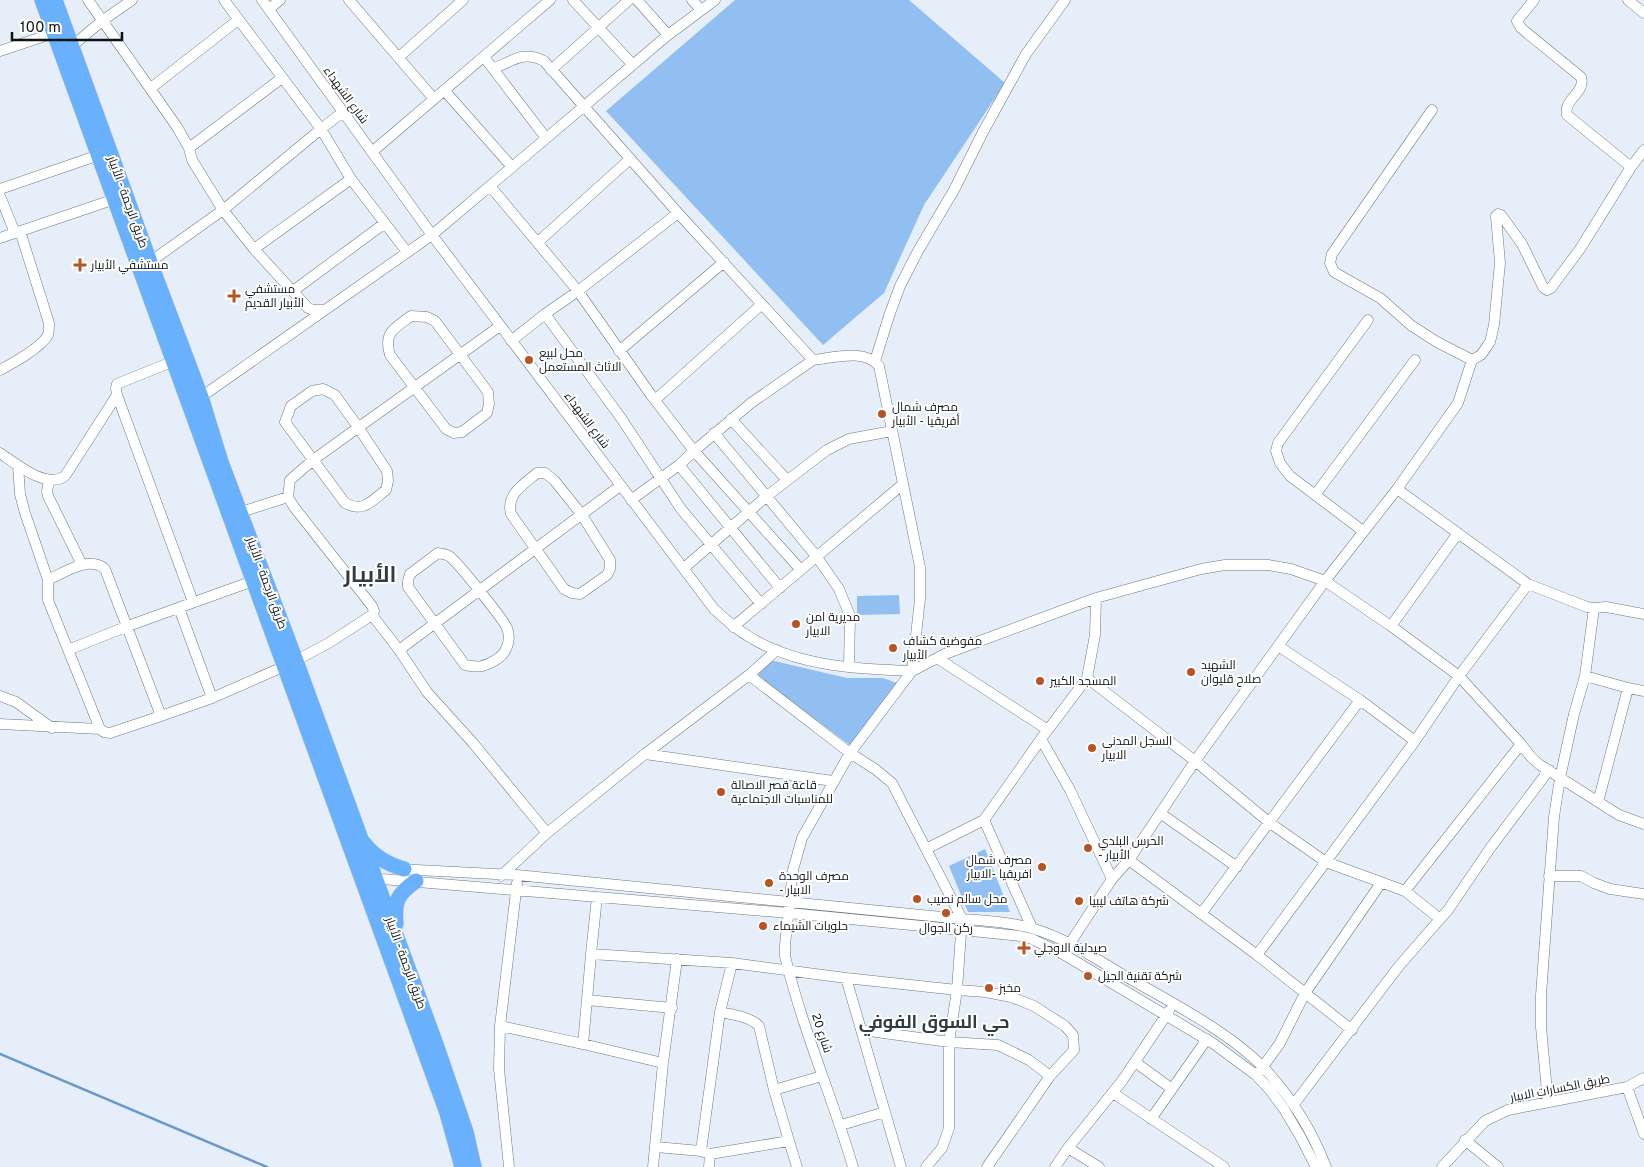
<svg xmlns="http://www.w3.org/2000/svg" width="1644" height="1167" font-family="Overpass,Cairo,sans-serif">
<rect width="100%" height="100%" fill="#e6eff9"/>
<!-- green -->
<path fill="#91bff1" d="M735 0H909L1005 83 924 205 884 293 823 345 606 111Z
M899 595 900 614 857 615V596Z
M770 660 847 678H883L897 683 851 746 760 678 758 673Z
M985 849 1010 912H968L949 866Z"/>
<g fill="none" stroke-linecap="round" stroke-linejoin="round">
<!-- stream -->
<path stroke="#6998ca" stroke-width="2.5" d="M0 1054 267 1167"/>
<!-- minor casing -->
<g stroke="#707780" stroke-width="11">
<path id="minor" d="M88 0 177 127 189 148 192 160 223 210 321 129 343 112
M224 0 321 129 351 179 407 252
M262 0 432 235 714 609C726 620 738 631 753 639 800 667 859 669 912 671
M349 0 434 99
M573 0 633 65
M637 0 668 35
M692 0 701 10
M1534 0 1517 21 1521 28 1581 77C1586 93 1563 99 1567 115L1631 167
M1628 0 1644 13
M269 9 280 0
M72 46 102 21 132 0
M0 51 60 31
M399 57 463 0
M484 57 546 138
M493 69C512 61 524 50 544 61L678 213 813 360C833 358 864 348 879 366L920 567V599L912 671
M551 70 629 0
M151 88 238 20
M444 90 512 167
M1432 110 1332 254 1330 263 1334 272 1380 298 1412 326 1437 342 1472 360
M189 148 282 78
M372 152 550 0
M490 186 578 291 651 395 694 451 801 570
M0 189 99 155
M0 196 15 233
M0 238 115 199
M538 242 630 159
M254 249 351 179
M147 264 223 210 254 249 308 308 314 310H325L432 235 668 35 715 0
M293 291 385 223
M545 314 621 418 681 509 761 604
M411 316 427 317 435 321 488 392 489 404 487 413 462 432 454 433 446 429 390 355C383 332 395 328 411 316Z
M511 341 545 314 578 291 678 213
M619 351 724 262
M875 361 889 316 900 286 918 251 954 190 983 132 1026 54 1065 0
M0 370C13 363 41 348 48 335 49 331 49 327 49 323L20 231
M323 389 335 395 358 427 387 471 388 481 386 490C371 501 364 513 345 503L285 422 291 406 312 391Z
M117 395 193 602
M201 397 325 310
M655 400 762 304
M731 419 787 480
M714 433 817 557 839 589 850 616 849 667
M0 453C16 464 46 489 65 476L117 395 116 388 117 384 179 359
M18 465 20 494 25 513 48 580V600L100 729 104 732 110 733 161 716 212 698 285 666 327 644 372 615 374 611 372 606 294 507 288 497
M679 465 780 588
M537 473H545L554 480 582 515 610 560V569L607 575 580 594 572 593 564 589 511 514C506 494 523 485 537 473Z
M49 481 47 491 48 496 82 565
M1397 489 1528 584 1587 607 1594 608 1585 676 1574 714 1560 778 1554 817 1541 995V1027L1548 1102
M1315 495 1415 360
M631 500 679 465 694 451 751 403 813 360
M241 512 288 497 290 480 313 460 500 326
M1363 531 1290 476 1280 463 1276 451 1278 443 1368 320
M438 553C442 554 446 554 449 556 457 561 503 619 507 628 512 641 506 655 494 661 482 667 479 668 465 665L408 587V581L410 574Z
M684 568 767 496 827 450 849 439 892 431
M48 580C63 573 90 555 105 569L161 716
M179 608 212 698
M1594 608 1606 607 1644 614
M372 615 399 650 427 692 473 743 547 833
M1391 626 1458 533
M733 627 903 484
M1278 646 1360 700 1415 741
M68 650 128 626 253 581
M399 650 620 486
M777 650 749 675 850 753 875 769 892 783 962 919 957 990 949 1042V1128L942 1148 926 1167
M937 658 1048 730
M1585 676 1628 688 1644 691
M1087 678 1195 761 1270 823 1326 862 1405 891 1440 919
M0 696 16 702 52 728
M0 724 100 729
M1041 739 1070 790 1112 879
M645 754 833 781
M1598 802 1628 688
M1160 813 1237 867
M984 820 1032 928
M926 849 984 820 1041 739 1087 678 1095 635 1096 598
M1129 860 1257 955 1352 1030
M398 869 517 875 962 919C986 921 1011 922 1034 929 1066 938 1096 959 1125 976 1169 1001 1229 1032 1264 1068 1291 1097 1312 1130 1326 1167
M501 876 547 833 645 754 749 675
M1549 876H1581L1594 883 1610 889 1644 894
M370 878 789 913 962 930 1020 936 1032 939 1063 954 1214 1044 1256 1075 1270 1090 1284 1109 1300 1136 1316 1167
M517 883 500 1026 583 1044
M1405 891 1521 744
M1201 914 1360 700
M591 954 597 897
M1063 954 1112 879 1129 860 1195 761 1325 581 1397 489 1458 403 1472 360 1481 355 1490 342 1494 325 1500 263 1496 216 1498 214 1501 215 1522 244 1543 287 1547 290 1551 288 1580 249 1631 167 1644 150
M1257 955 1415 741 1459 676 1528 584
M732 963 720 1012C733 1015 749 1016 759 1026L774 1090 789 1141
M846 978 901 1167
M587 1000 583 1044 663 1063
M672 1008 587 1000 591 954 732 963 846 978 957 990 986 992 1011 997 1034 1006 1065 1026 1073 1035 1074 1050 1050 1076 987 1167
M500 1026 499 1069 509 1167
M862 1030 949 1042 998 1045 1029 1060 1050 1076
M1135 1062 1172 1089
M1260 1071 1280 1043 1305 993 1381 883
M1627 1087 1644 1134
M774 1090 822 1076
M1113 1093 1224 1167
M1294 1104 1399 966 1448 910 1491 847 1549 770
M1151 1119 1207 1039
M841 1125 885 1112
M1465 1140 1498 1167
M656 1147 701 1151 710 1154 789 1141 797 1167
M1068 1148 1099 1167
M701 1151 720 1012
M653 1167 663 1063 677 959
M709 1167 710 1154
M853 1167C832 1096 802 1028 785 956V945L793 870 802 838 850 753 912 671 945 654 1096 598 1201 569 1225 565H1268L1291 569 1325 581 1391 626 1459 676 1521 744 1531 757 1540 765 1619 815 1644 824
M1055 1167 1068 1148 1122 1081 1169 1011
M1442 1167 1485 1121 1508 1110 1627 1087 1644 1078"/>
</g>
<!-- highway casing -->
<g stroke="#cfcfd0" stroke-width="16">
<path id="highway" d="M42 0 447 1113 462 1167
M55 0 150 262 201 397 221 462 296 661 438 1050 466 1132 474 1167
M364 843C374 857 387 864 404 869
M396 924C394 902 397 894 416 881"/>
</g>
<!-- minor -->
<use href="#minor" stroke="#fff" stroke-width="10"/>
<!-- highway -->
<use href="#highway" stroke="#69b1fc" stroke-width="15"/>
</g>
<!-- markers -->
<g fill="#b85422" stroke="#fff" stroke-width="2">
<path d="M77.5 257.5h5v5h5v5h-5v5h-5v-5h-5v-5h5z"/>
<path d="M231.5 288.5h5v5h5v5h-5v5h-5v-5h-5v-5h5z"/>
<circle cx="529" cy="360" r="5"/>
<circle cx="882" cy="414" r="5"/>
<circle cx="796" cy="624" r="5"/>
<circle cx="893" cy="648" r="5"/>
<circle cx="1191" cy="672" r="5"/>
<circle cx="1040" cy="681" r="5"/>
<circle cx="1092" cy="748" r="5"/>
<circle cx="721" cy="792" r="5"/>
<circle cx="1088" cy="848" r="5"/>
<circle cx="1042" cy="867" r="5"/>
<circle cx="769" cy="883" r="5"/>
<circle cx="917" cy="899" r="5"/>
<circle cx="1079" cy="901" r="5"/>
<circle cx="946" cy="913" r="5"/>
<circle cx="763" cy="926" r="5"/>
<path d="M1021.5 940.5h5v5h5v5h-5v5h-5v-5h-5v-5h5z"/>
<circle cx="1088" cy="976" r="5"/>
<circle cx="989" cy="988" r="5"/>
</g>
<g text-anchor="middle" stroke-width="4" stroke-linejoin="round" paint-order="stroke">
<!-- street labels -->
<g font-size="12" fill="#0e1114" stroke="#fff">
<text transform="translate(346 95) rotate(54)" y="4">شارع الشهداء</text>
<text transform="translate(128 202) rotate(70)" y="4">طريق الرجمة - الأبيار</text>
<text transform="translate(587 420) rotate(53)" y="4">شارع الشهداء</text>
<text transform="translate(267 583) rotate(70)" y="4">طريق الرجمة - الأبيار</text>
<text transform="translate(406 963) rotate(70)" y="4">طريق الرجمة - الأبيار</text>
<text transform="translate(822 1033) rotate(72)" y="4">شارع 20</text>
<text transform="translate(1560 1088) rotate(-11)" y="4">طريق الكسارات الابيار</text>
</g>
<!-- poi labels -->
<g font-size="12" fill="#0e1114" stroke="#fff" text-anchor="start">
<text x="91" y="269">مستشفي الأبيار</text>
<text x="245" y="293">مستشفي<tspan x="245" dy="14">الأبيار القديم</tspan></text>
<text x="539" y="357">محل لبيع<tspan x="539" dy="14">الاثاث المستعمل</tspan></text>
<text x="892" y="411">مصرف شمال<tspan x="892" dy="14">أفريقيا - الأبيار</tspan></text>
<text x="806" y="621">مديرية امن<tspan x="806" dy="14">الابيار</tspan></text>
<text x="903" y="645">مفوضية كشاف<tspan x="903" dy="14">الأبيار</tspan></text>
<text x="1201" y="669">الشهيد<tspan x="1201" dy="14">صلاح قليوان</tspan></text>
<text x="1050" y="685">المسجد الكبير</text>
<text x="1102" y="745">السجل المدني<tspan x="1102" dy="14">الابيار</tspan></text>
<text x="731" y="789">قاعة قصر الاصالة<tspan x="731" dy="14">للمناسبات الاجتماعية</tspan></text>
<text x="1098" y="845">الحرس البلدي<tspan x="1098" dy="14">- الأبيار</tspan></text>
<text x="1032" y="864" text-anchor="end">مصرف شمال<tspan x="1032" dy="14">افريقيا -الابيار</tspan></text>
<text x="779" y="880">مصرف الوحدة<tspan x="779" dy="14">- الابيار</tspan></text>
<text x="927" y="903">محل سالم نصيب</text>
<text x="1089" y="905">شركة هاتف ليبيا</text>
<text x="773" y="930">حلويات الشيماء</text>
<text x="946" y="932" text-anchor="middle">ركن الجوال</text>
<text x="1034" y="952">صيدلية الاوجلي</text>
<text x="1098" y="980">شركة تقنية الجيل</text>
<text x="999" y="992">مخبز</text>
</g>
<!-- district labels -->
<g font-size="18" font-weight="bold" fill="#333a42" stroke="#fff">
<text x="934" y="1028">حي السوق الفوفي</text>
</g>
<!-- town labels -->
<g font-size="22" font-weight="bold" fill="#333a42" stroke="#fff">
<text x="370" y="582">الأبيار</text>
</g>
</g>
<!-- scale -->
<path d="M12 32v8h110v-8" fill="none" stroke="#0e1114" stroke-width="2.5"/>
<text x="20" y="32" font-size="15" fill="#0e1114" stroke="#ffffff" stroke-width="4" paint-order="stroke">100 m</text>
</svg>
